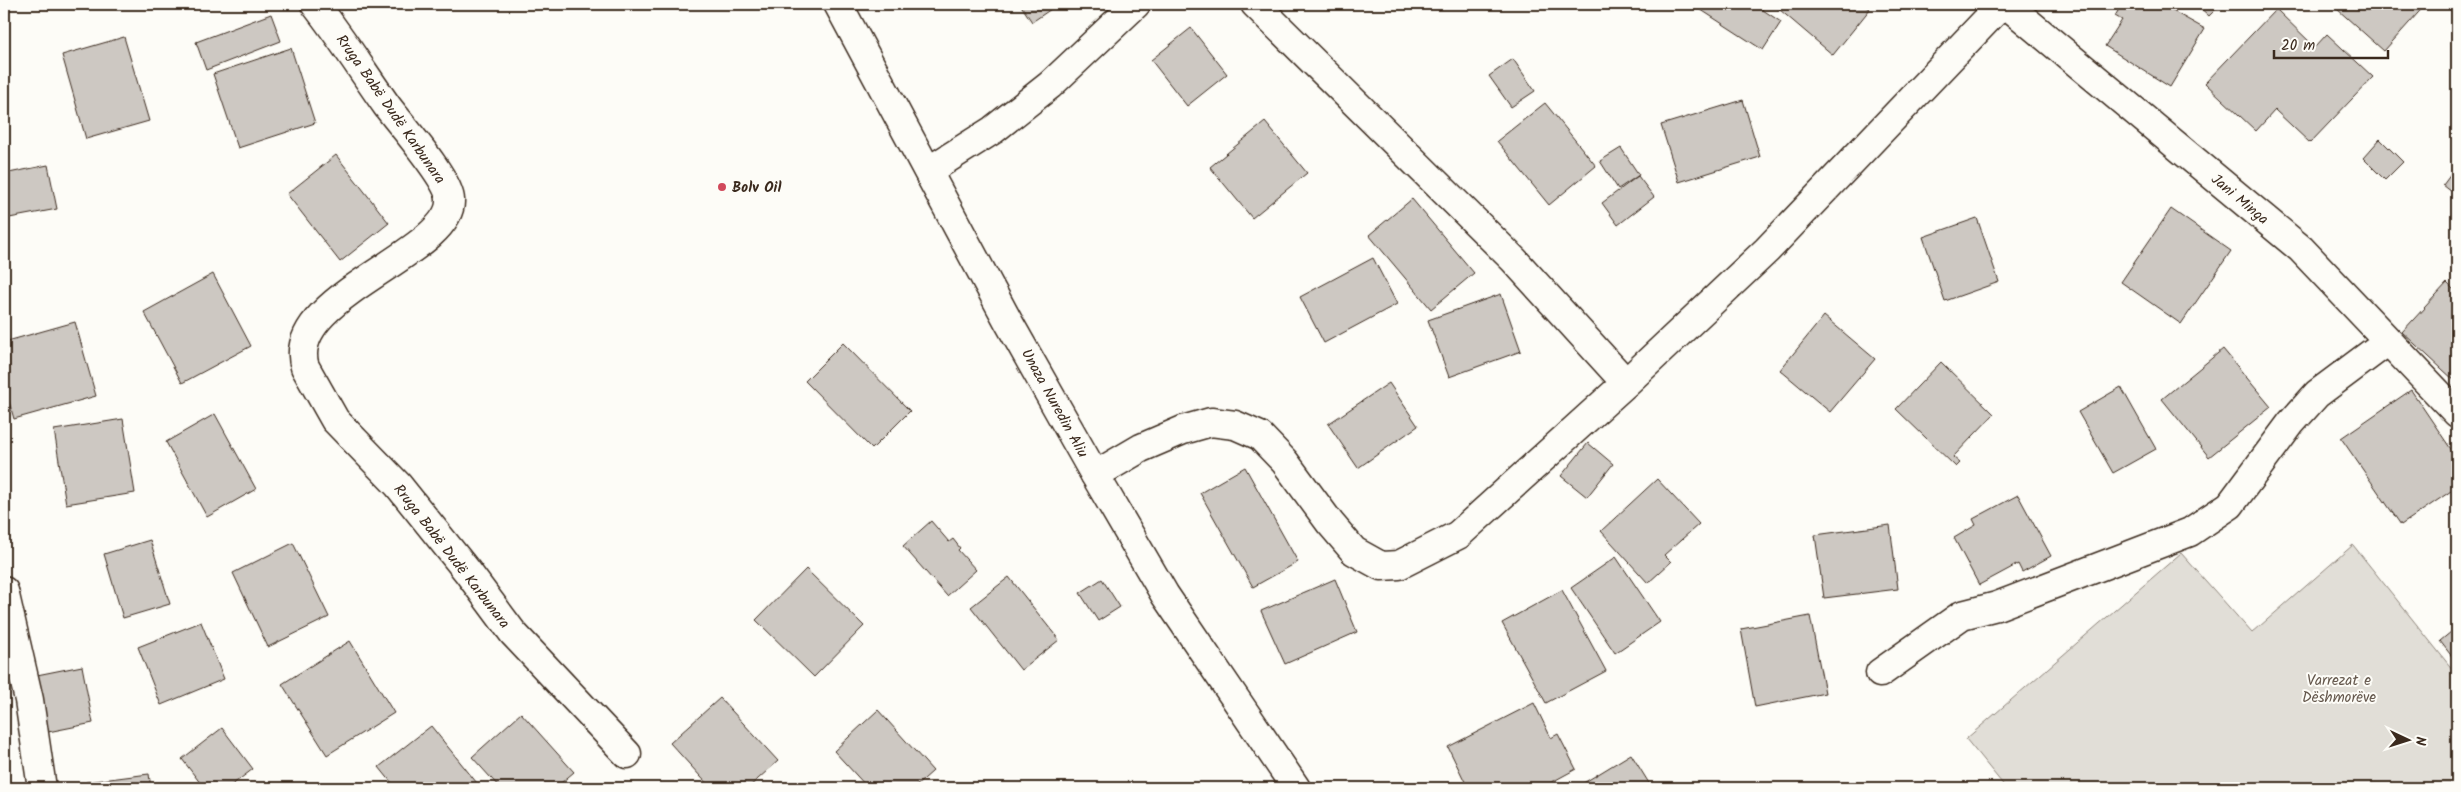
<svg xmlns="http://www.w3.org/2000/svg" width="2461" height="792" font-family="Kalam,sans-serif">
<rect width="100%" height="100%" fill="#fdfcf7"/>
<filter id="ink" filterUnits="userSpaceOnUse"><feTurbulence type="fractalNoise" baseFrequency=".02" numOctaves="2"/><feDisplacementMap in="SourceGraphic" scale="10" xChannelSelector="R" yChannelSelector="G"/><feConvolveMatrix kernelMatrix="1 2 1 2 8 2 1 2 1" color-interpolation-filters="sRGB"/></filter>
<g filter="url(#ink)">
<!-- green -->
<path fill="#e1ded7" stroke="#8e847a" d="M2353 545 2457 675V785L2453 788H2006L1966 739 2181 553 2252 633Z"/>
<!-- building -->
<path fill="#cdc8c2" stroke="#3b2a1e" d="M1020 4H1052L1054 7 1032 22Z
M1692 4H1754L1781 22 1763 50Z
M1773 4H1863L1870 9 1833 55Z
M2122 4H2160L2205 29 2170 87 2105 46 2122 20 2115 16Z
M2196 4H2221L2209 16Z
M2342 4H2426L2384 51 2337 9Z
M2276 9 2315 47 2327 34 2373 77 2310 143 2275 110 2256 131 2205 83Z
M271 14 281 41 206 70 196 42Z
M1191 28 1227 74 1187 106 1151 60Z
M124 37 149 121 86 139 62 55Z
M291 48 315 123 238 148 213 74Z
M1513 59 1535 91 1511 107 1489 76Z
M1743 100 1760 157 1679 182 1661 125Z
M1545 103 1596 166 1549 205 1497 141Z
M1265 122 1307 173 1252 218 1210 167Z
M2380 139 2403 162 2385 180 2363 158Z
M1621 148 1639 175 1618 189 1600 161Z
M336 155 389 223 340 262 287 194Z
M48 165 57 209 4 219V174Z
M2457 166V196L2443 185Z
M1638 176 1654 197 1618 225 1602 203Z
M1412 199 1474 273 1431 309 1369 235Z
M2171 209 2231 251 2181 324 2121 282Z
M1977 218 1999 282 1945 301 1923 237Z
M1373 258 1397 304 1324 343 1300 297Z
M213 274 251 346 182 383 144 312Z
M2447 283 2457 293V378L2455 381 2402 332Z
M1501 294 1521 351 1449 377 1428 320Z
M1824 316 1875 359 1830 412 1780 370Z
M75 322 96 396 14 419 4 384V342Z
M843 343 910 411 872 449 805 381Z
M2223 349 2271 407 2209 457 2162 399Z
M1941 362 1994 414 1953 457 1960 463 1956 467 1896 409Z
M1389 383 1418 426 1358 468 1328 424Z
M2121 387 2156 449 2113 473 2078 412Z
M2411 390 2457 458V487L2401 525 2341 438Z
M215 414 256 489 207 517 166 442Z
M123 419 135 493 66 504 54 430Z
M1588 443 1613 464 1587 497 1561 476Z
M1245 467 1298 562 1253 587 1200 493Z
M1657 479 1699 524 1664 555 1671 562 1648 583 1601 531Z
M2018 495 2051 556 2022 572 2018 564 1979 585 1954 538 1976 525 1973 519Z
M931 521 949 542 953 539 960 548 958 550 976 570 947 596 903 546Z
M1890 525 1898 589 1824 598 1815 535Z
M150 540 170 604 123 618 104 554Z
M293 543 329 617 268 647 233 573Z
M1616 557 1660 622 1615 653 1571 588Z
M806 569 864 626 814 677 756 620Z
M1009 577 1059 640 1021 670 971 607Z
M1102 579 1120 607 1098 621 1080 593Z
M1335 579 1357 632 1285 664 1261 611Z
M1562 590 1606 671 1546 703 1502 623Z
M1810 616 1825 693 1755 707 1741 629Z
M201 622 224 679 161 705 138 647Z
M2457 627V663L2440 641Z
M350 641 394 713 327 755 282 684Z
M82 666 93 723 48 732 37 675Z
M720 698 778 761 748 788H711L670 743Z
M1534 703 1551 738 1558 734 1576 769 1541 788H1468L1448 747Z
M878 710 933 771 914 788H868L834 751Z
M521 713 574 772 555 788H500L472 757Z
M431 726 481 788H396L379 767Z
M222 728 253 769 228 788H204L182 759Z
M1631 754 1652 788H1578L1577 787Z
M149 774 151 788H86V782Z"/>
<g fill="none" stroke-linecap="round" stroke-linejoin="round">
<!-- street casing -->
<g stroke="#3b2a1e" stroke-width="31">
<path id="street" d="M315 4C341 37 363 72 387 106 401 125 450 180 450 200 453 253 282 297 305 367L335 420 398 485 467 571 513 633 627 754
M1255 4 1514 260 1626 383
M2006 4 2301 249 2457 413
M928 171 993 130 1050 85 1136 4
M1095 475 1141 448 1183 430 1211 422 1235 425 1260 436 1285 462 1330 523 1354 551 1381 566 1399 565 1458 535 1626 383 1767 250 2002 4
M4 591 29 700 42 788
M1880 673 1962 615 1997 606 2190 532 2230 505 2291 423 2317 394 2388 341"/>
</g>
<!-- primary casing -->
<g stroke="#3b2a1e" stroke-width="31">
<path id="primary" d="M838 4 1008 321 1095 475 1165 595 1296 788"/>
</g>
<!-- street -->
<use href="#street" stroke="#fdfcf7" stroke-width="28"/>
<!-- primary -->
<use href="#primary" stroke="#fdfcf7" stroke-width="28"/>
</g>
</g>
<!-- markers -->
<circle fill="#d1495b" stroke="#fdfcf7" stroke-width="2" cx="722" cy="187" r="5"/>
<g text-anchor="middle" stroke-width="4" stroke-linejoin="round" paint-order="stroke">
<!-- street labels -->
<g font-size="15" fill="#3b2a1e" stroke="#fdfcf7">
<text transform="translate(391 109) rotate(55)" y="5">Rruga Babë Dudë Karbunara</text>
<text transform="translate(2240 199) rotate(40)" y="5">Jani Minga</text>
<text transform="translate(1055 403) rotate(61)" y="5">Unaza Nuredin Aliu</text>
<text transform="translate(452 556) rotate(52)" y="5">Rruga Babë Dudë Karbunara</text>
</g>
<!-- poi labels -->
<g font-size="15" font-weight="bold" fill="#3b2a1e" stroke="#fdfcf7" text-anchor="start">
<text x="732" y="192">Bolv Oil</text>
</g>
<!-- park labels -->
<g font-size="15" fill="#64574c" stroke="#fdfcf7">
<text x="2339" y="685">Varrezat e<tspan x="2339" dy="17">Dëshmorëve</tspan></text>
</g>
</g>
<!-- margin -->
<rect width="2461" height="792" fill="none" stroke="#fdfcf7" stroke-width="20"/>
<rect x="10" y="10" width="2441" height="772" fill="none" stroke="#3b2a1e" stroke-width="2" filter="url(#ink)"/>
<!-- north arrow -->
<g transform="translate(2408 740) rotate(94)" stroke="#fdfcf7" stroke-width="4" paint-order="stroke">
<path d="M0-4L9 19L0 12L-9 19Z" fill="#3b2a1e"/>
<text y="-8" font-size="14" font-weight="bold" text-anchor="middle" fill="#3b2a1e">N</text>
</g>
<!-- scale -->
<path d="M2274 50v8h114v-8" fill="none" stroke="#3b2a1e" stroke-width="2.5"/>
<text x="2281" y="50" font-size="15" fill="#3b2a1e" stroke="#fdfcf7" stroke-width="4" paint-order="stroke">20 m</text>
</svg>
